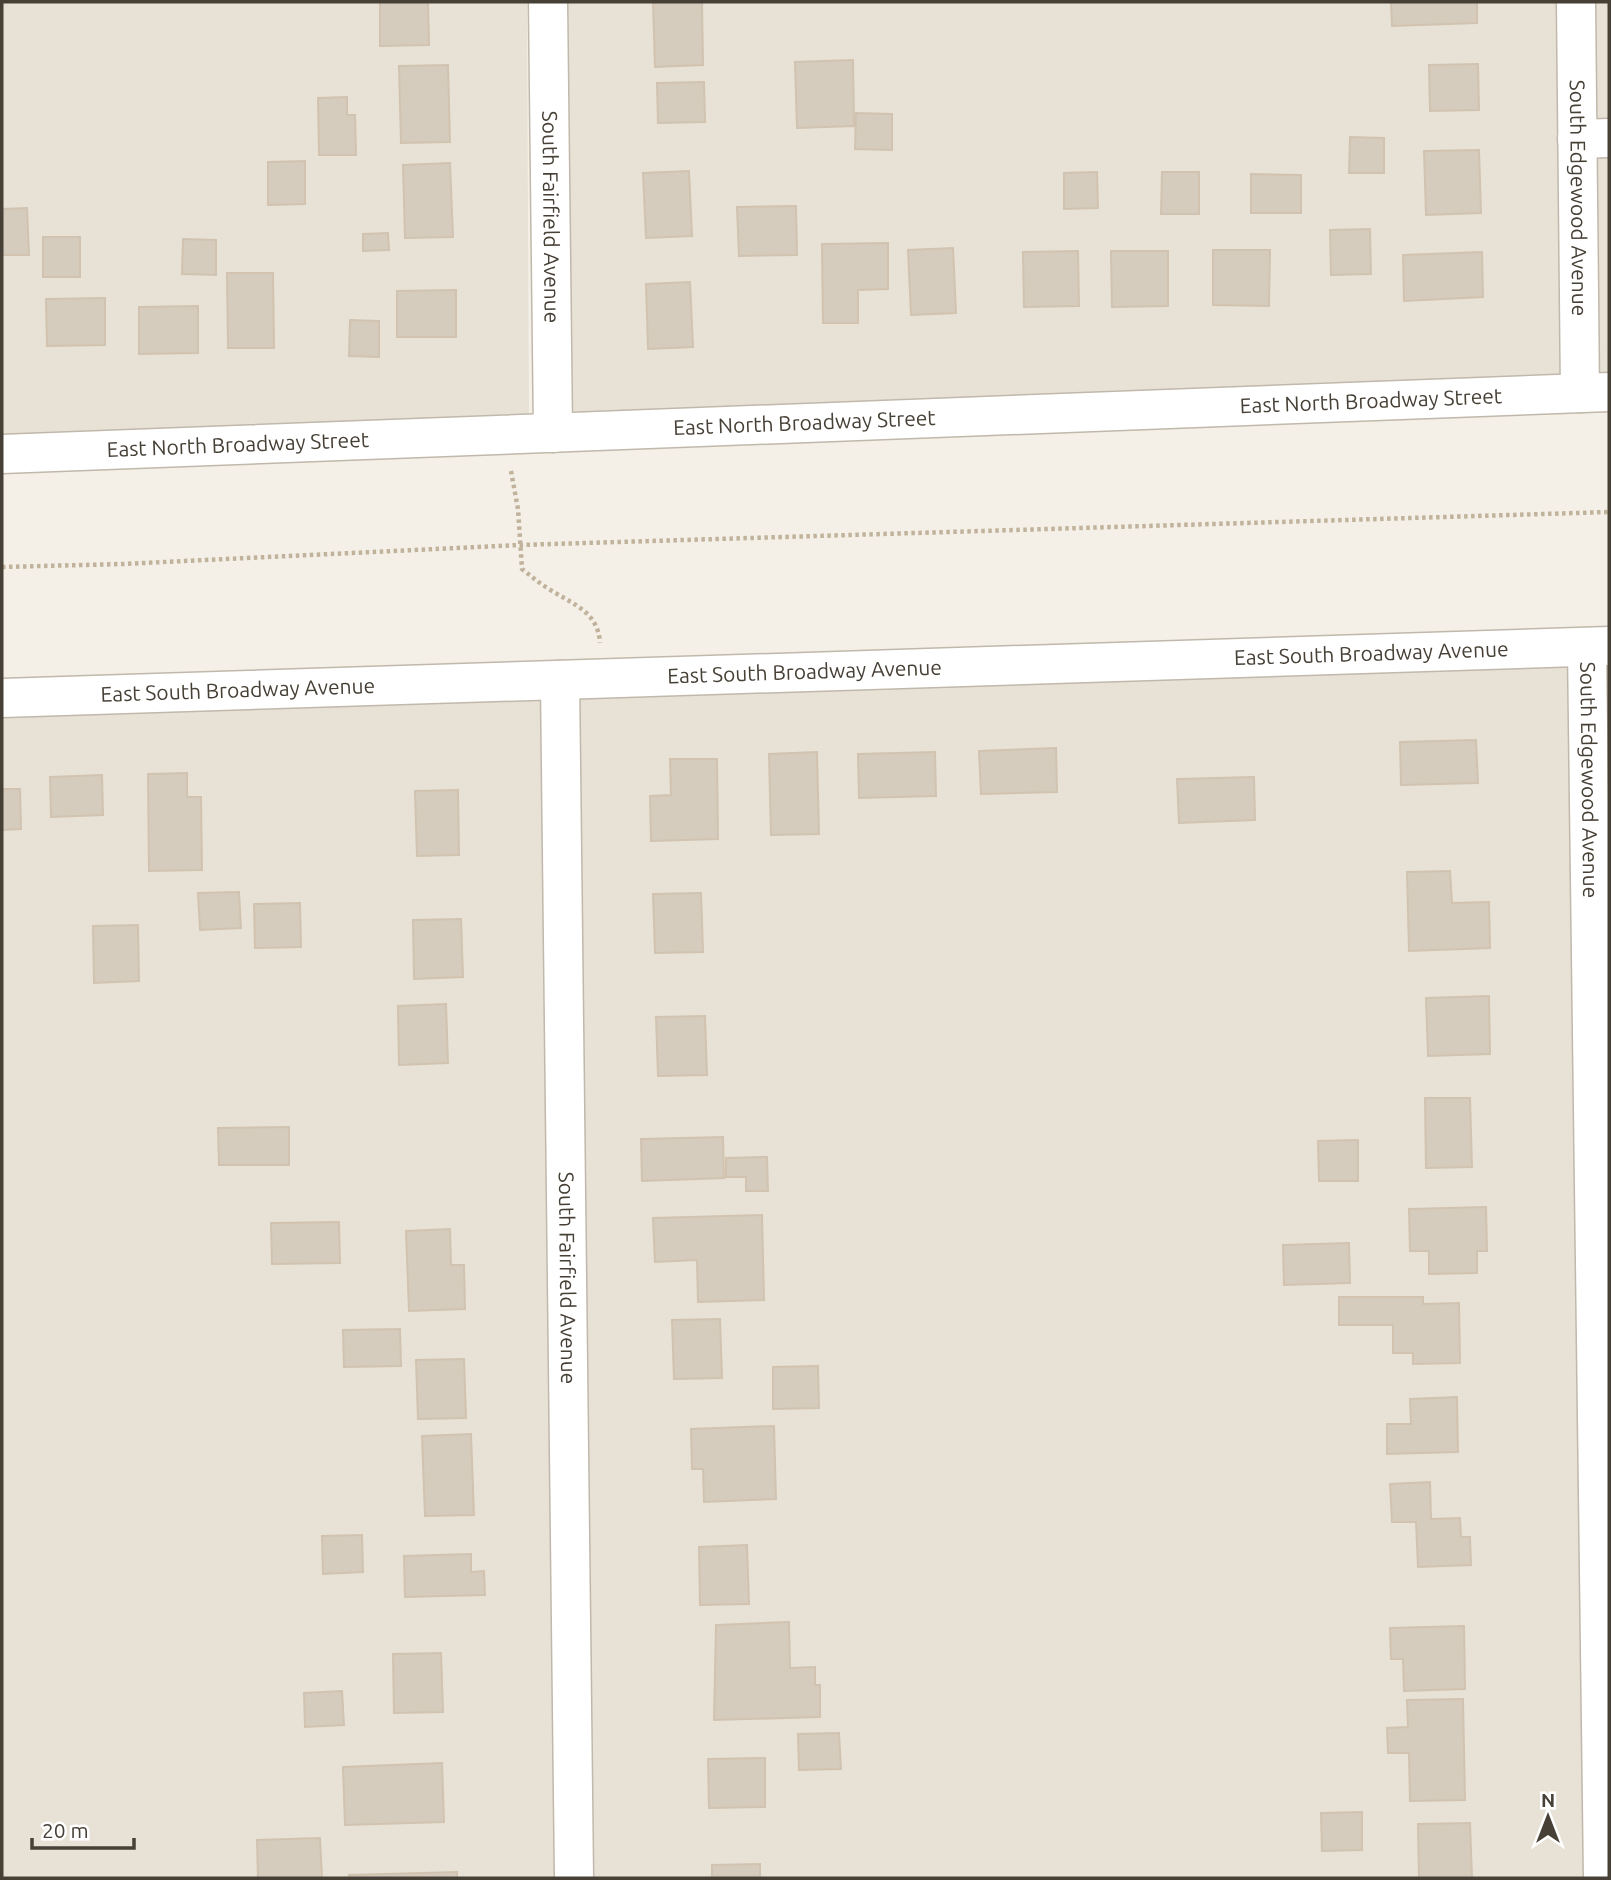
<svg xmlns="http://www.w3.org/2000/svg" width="1611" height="1880" font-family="Ubuntu,sans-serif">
<rect width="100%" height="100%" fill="#f4f0e8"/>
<!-- residential -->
<path fill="#e8e2d6" d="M2 2H527L529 415 2 436Z
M564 2H1564V376L567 413Z
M1588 2H1609V373L1592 374Z
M1609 661V1878H2V714Z"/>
<!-- building -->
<path fill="#d6ccbd" stroke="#d1c3b0" stroke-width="2" d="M380 2H428L429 45 380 46Z
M653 2H702L703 65 655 67Z
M1391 2H1477V23L1392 26Z
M853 60 854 126 797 128 795 62Z
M1478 64 1479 110 1430 111 1429 65Z
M448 65 450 142 401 143 399 66Z
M704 82 705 122 658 123 657 83Z
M347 97V115H355L356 155H319L318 98Z
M856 113 892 114V150L855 149Z
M1350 137 1384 138V173H1349Z
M1479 150 1481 213 1426 215 1424 151Z
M305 161V204L268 205V162Z
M450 163 453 237 405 238 403 165Z
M689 171 692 236 646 238 643 173Z
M1097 172 1098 208 1064 209V173Z
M1162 172H1199V214H1161Z
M1251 174 1301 175V213H1251Z
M796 206 797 255 739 256 737 207Z
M27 208 29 255H2V209Z
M1370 229 1371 274 1331 275 1330 230Z
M388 233 389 250 363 251V234Z
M43 237H80V277H43Z
M183 239 216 240V275L182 274Z
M888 243V289L858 290V323H823L822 244Z
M953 248 956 313 911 315 908 250Z
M1213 250H1270L1269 306 1213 305Z
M1078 251 1079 306 1024 307 1023 252Z
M1111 251H1168V306L1112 307Z
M1482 252 1483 297 1404 301 1403 255Z
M227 273H273L274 348H228Z
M690 282 693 347 648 349 646 284Z
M456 290V337H397V291Z
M105 298V345L47 346 46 299Z
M198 306V353L139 354V307Z
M350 320 379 321V357L349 356Z
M1476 740 1478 783 1401 785 1400 742Z
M1056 748 1057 792 981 794 979 751Z
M817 752 819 834 771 835 769 754Z
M935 752 936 796 859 798 858 754Z
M670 759H717L718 839 651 841 650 796 671 795Z
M187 773V797H201L202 870 149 871 148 774Z
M102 775 103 815 51 817 50 777Z
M1254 777 1255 820 1179 823 1177 779Z
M2 789H20L21 829 2 830Z
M458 790 459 855 417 856 415 791Z
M1450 871 1452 903 1489 902 1490 948 1409 951 1407 872Z
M239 892 241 928 200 930 198 893Z
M701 893 703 952 655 953 653 894Z
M300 903 301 947 255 948 254 904Z
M461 919 463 977 414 979 413 920Z
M138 925 139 981 94 983 93 926Z
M1489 996 1490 1054 1428 1056 1426 998Z
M446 1004 448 1063 399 1065 398 1006Z
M705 1016 707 1075 658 1076 656 1017Z
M1425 1098H1470L1472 1167 1426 1168Z
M289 1127V1165H219L218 1128Z
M723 1137 724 1178 642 1181 641 1139Z
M1358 1140V1181H1319L1318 1141Z
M767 1157 768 1191H746V1177H726V1158Z
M1486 1207 1487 1251H1477V1273L1429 1274V1251H1410L1409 1209Z
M762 1215 764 1300 698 1302 697 1260 655 1262 653 1218Z
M339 1222 340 1263 272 1264 271 1223Z
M450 1229 451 1265H464L465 1309 409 1311 406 1231Z
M1349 1243 1350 1283 1284 1285 1283 1245Z
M1339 1297H1423V1304L1459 1303 1460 1363 1413 1364V1353H1393V1325H1339Z
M720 1319 722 1378 674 1379 672 1320Z
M400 1329 401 1366 344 1367 343 1330Z
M464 1359 466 1418 418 1419 416 1360Z
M818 1366 819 1408 773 1409V1367Z
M1457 1397 1458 1452 1387 1454V1424H1411L1410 1399Z
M774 1426 776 1499 704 1502 703 1469H692L691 1429Z
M471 1434 474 1515 425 1516 422 1436Z
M1430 1482 1431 1519 1460 1518 1461 1537H1470L1471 1565 1418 1567 1416 1522H1392L1390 1484Z
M362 1535 363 1572 323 1574 322 1536Z
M747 1545 749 1604 700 1605 699 1547Z
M471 1554V1572L484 1571 485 1595 405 1597 404 1556Z
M789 1622 790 1668 815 1667V1685H820V1717L714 1720 716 1625Z
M1464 1626 1465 1689 1404 1691 1403 1659H1391L1390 1628Z
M441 1653 443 1712 394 1713 393 1654Z
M342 1691 344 1725 305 1727 304 1693Z
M1463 1699 1465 1800 1410 1801 1409 1753H1388L1387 1728 1408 1727 1407 1700Z
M839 1733 841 1769 799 1770 798 1734Z
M765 1758V1807L709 1808 708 1759Z
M442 1763 444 1822 345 1825 343 1767Z
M1362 1812V1850L1322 1851 1321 1813Z
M1470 1823 1472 1878H1419L1418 1824Z
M320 1838 322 1878H258L257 1840Z
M760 1864V1878H712V1865Z
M457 1872V1878H349V1875Z"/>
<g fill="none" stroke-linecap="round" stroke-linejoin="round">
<!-- minor casing -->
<g stroke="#c0b8aa" stroke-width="41">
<g id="minor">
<path id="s1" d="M548 2 553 433"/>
<path id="s2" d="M1576 2 1580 393"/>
<path d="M1577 139 1609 138"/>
<path id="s3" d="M2 454 1609 392"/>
<path id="s4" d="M1587 647 1603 1878"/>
<path id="s5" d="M560 680 574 1878"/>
<path id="s6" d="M2 698 1609 646"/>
</g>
</g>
<!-- path -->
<path stroke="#c1b39b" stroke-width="4.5" stroke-dasharray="3.5 3.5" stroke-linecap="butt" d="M511 471 518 509 522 569C531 576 539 583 549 589 572 604 598 611 600 643
M2 567 122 564 519 545 1609 512"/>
<!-- minor -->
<use href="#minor" stroke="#fff" stroke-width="38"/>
</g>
<g text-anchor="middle" stroke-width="7" stroke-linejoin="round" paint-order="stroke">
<!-- street labels -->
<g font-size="21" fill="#474036" stroke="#fff">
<text dy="7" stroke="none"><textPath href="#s2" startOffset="196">South Edgewood Avenue</textPath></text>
<text dy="7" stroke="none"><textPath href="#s1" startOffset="215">South Fairfield Avenue</textPath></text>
<text dy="7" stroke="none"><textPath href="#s3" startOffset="1370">East North Broadway Street</textPath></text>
<text dy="7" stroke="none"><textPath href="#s3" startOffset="803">East North Broadway Street</textPath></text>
<text dy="7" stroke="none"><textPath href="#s3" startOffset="236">East North Broadway Street</textPath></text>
<text dy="7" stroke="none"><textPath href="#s6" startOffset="1370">East South Broadway Avenue</textPath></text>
<text dy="7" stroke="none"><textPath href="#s6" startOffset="803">East South Broadway Avenue</textPath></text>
<text dy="7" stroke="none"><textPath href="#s6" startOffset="236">East South Broadway Avenue</textPath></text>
<text dy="7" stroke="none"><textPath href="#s4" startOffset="133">South Edgewood Avenue</textPath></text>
<text dy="7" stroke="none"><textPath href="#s5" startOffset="598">South Fairfield Avenue</textPath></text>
</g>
</g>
<!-- border -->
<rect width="1611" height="1880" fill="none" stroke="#474036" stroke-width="7"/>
<!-- north arrow -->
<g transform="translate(1548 1817)" stroke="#ffffff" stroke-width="5" paint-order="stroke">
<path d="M0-5L12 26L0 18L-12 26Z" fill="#474036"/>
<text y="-10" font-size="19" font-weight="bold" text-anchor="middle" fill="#474036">N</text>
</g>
<!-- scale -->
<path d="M32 1838v10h102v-10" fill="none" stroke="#474036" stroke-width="3.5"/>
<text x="42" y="1838" font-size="21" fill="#474036" stroke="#ffffff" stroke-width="5" paint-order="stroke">20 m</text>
</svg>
